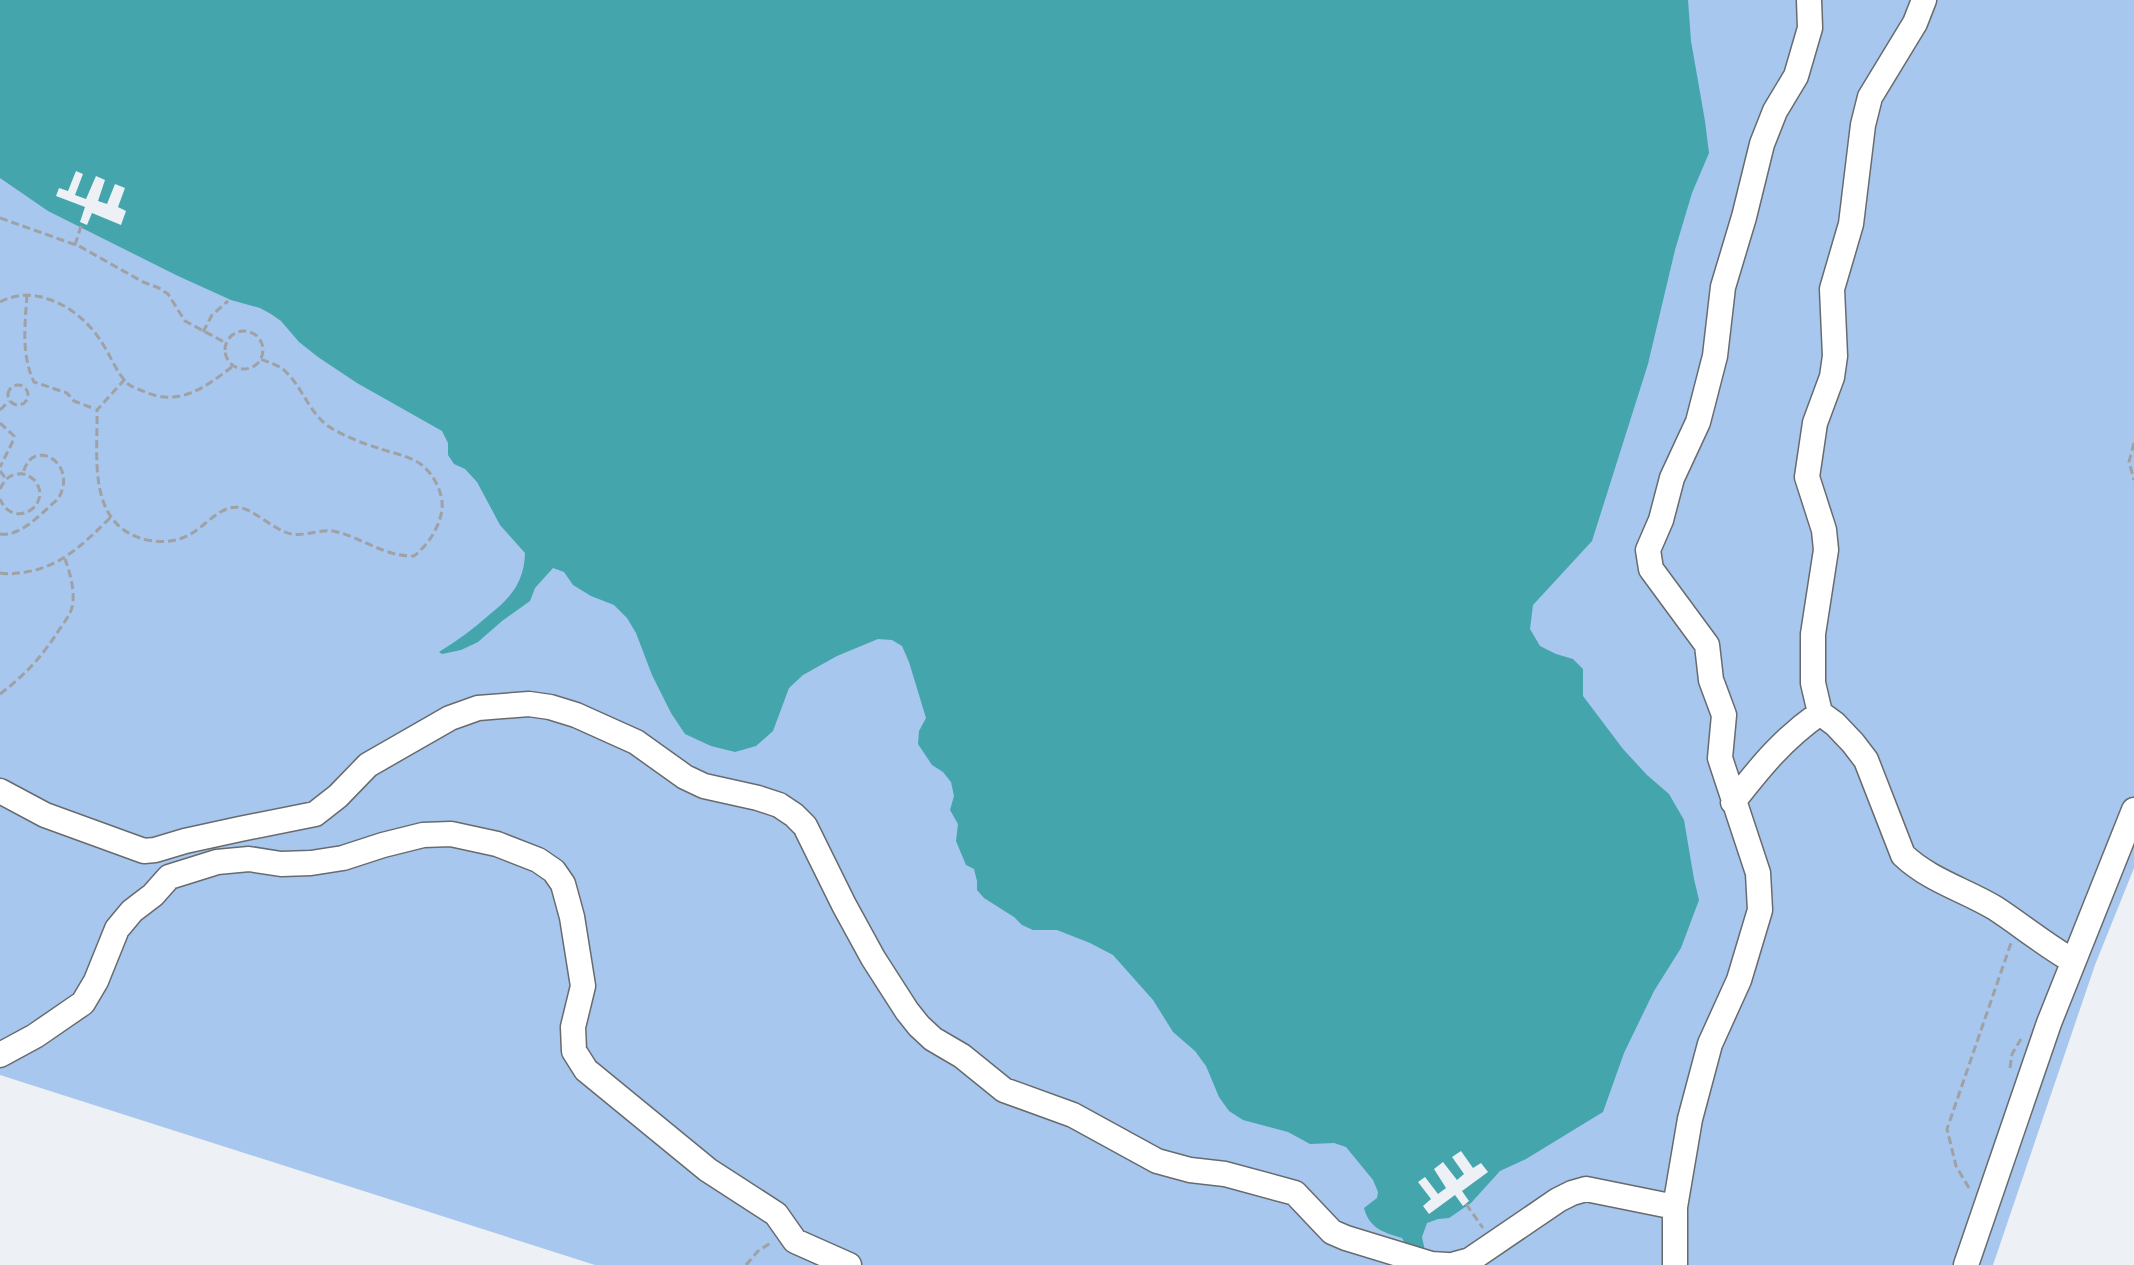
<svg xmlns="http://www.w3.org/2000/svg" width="2134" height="1265" font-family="Helvetica,sans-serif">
<rect width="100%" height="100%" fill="#edf0f5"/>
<!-- green -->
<path fill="#a7c7ee" d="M0 0H2134V868L2095 965 1993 1265H595L0 1075Z"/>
<!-- water -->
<path fill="#44a5ad" d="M0 0H1688L1691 41 1705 121 1709 153 1692 193 1675 250 1648 364 1592 541 1533 605 1530 629 1540 646 1556 654 1573 659 1583 669V696L1623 749 1647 775 1669 794 1684 820 1694 879 1699 900 1681 948 1654 991 1624 1053 1603 1112 1526 1159 1500 1171 1471 1203 1449 1218 1438 1219 1427 1223 1422 1237 1425 1251 1408 1249 1402 1238C1384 1233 1369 1228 1364 1208L1377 1198 1378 1192 1373 1180 1346 1147 1334 1143 1310 1144 1288 1132 1243 1120 1229 1111 1219 1097 1206 1066 1195 1051 1173 1032 1153 1000 1113 955 1090 943 1057 930H1033L1022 925 1014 917 984 898 977 890V881L974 869 966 865 956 841 958 824 950 810 954 796 951 782 943 772 932 765 918 744 919 731 926 718 909 662 902 646 892 640 878 639 837 656 803 675 789 688 773 731 756 746 735 752 711 746 685 734 671 713 652 675 636 633 627 618 614 605 591 596 573 585 564 572 553 568 535 588 530 601 502 621 478 642 461 650 442 654 439 652C457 641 473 629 489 615 511 597 524 583 525 553L500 525 477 482 465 469 454 464 448 455V443L442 431 357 383 318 357 299 342 281 321 271 314 260 308 231 300 178 276 48 211 0 178Z"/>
<!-- pier -->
<path fill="#edf0f5" d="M76 171 83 174 75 195 86 199 96 176 105 180 98 201 107 204 115 184 125 188 118 207 126 211 121 225 92 213 87 225 80 222 85 207 56 196 59 188 68 191Z
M1461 1151 1473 1168 1481 1163 1488 1172 1462 1191 1469 1201 1463 1206 1455 1195 1429 1214 1423 1206 1431 1199 1418 1182 1425 1177 1438 1194 1446 1188 1434 1169 1443 1162 1457 1180 1464 1174 1452 1157Z"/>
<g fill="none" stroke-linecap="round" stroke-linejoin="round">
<!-- minor casing -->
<g stroke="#676b6e" stroke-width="27">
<path id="minor" d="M1924 0 1915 23 1870 97 1863 125 1851 224 1832 289 1835 356 1832 377 1815 423 1807 477 1824 530 1826 550 1813 634V683L1820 713 1835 724 1853 743 1866 760 1903 855C1929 880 1965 890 1995 908 2021 925 2045 945 2073 961
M0 791 45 815 144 851 155 850 185 841 240 829 315 814 338 796 368 765 450 718 478 708 529 704 550 707 576 715 636 742 685 777 704 786 758 798 779 805 794 815 805 826 844 905 873 958 907 1011 919 1026 933 1039 962 1056 1004 1090 1073 1115 1157 1161 1190 1170 1225 1174 1295 1193 1332 1232 1346 1238 1431 1264 1447 1265
M1733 802C1761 766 1783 739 1820 713
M0 1055 35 1036 83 1003 96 981 117 929 132 911 153 895 169 877 217 862 249 859 281 864 311 863 343 858 383 845 423 835 451 834 497 844 538 860 554 871 563 884 572 917 583 986 573 1027 574 1051 586 1070 708 1170 776 1214 795 1241 849 1265
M1675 1207V1265
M1452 1265 1470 1260 1558 1200 1572 1193 1586 1189 1675 1207 1690 1119 1710 1044 1739 980 1760 910 1758 873 1720 758 1724 715 1711 680 1707 645 1651 569 1648 550 1661 520 1672 478 1698 422 1715 356 1723 287 1744 217 1762 144 1775 111 1796 76 1810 28 1809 0
M1966 1265 2049 1023 2134 810"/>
</g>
<!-- path -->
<path stroke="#9fa1a5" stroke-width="3" stroke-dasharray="8 4" stroke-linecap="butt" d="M0 218 79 246 143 282 159 288 168 294 185 321 226 343
M75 245 82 223
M27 295C25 324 21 355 34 382L67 393 74 401 95 409
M0 302C15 294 32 293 48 299 72 307 91 324 104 346 111 357 117 373 127 383 131 387 138 389 143 391 178 408 206 387 233 366
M225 350a19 19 0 1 1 38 0a19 19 0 1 1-38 0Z
M203 332 212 315 228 301
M125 379 97 410C98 457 86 526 147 540 164 543 179 542 194 532 208 523 223 503 242 508 254 511 272 527 285 532 301 539 316 529 333 531 362 537 384 557 414 556 428 545 439 528 442 510 444 493 433 472 419 463 407 455 391 453 378 448 362 443 343 436 328 426 309 412 303 389 287 373 280 365 270 363 260 359
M8 395a10 10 0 1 1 20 0a10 10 0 1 1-20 0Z
M0 410 9 401
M0 423 14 436 12 443 0 467
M2134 443 2129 462 2134 480
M0 471 6 479
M0 489C4 481 9 474 19 474 25 473 32 477 36 482 52 506 13 530 0 499
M0 534C22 537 42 512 58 499 80 463 31 435 23 474
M0 573C9 575 17 573 26 572 63 566 85 542 111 517
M0 694C26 674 41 658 59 630 65 621 72 613 73 602 74 587 70 573 65 559
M2010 1068 2012 1054 2021 1039
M1969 1188 1956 1166 1947 1129 2011 943
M1466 1204 1483 1228
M746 1265 758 1251 772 1242"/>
<!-- minor -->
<use href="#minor" stroke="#fff" stroke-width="24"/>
</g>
</svg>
